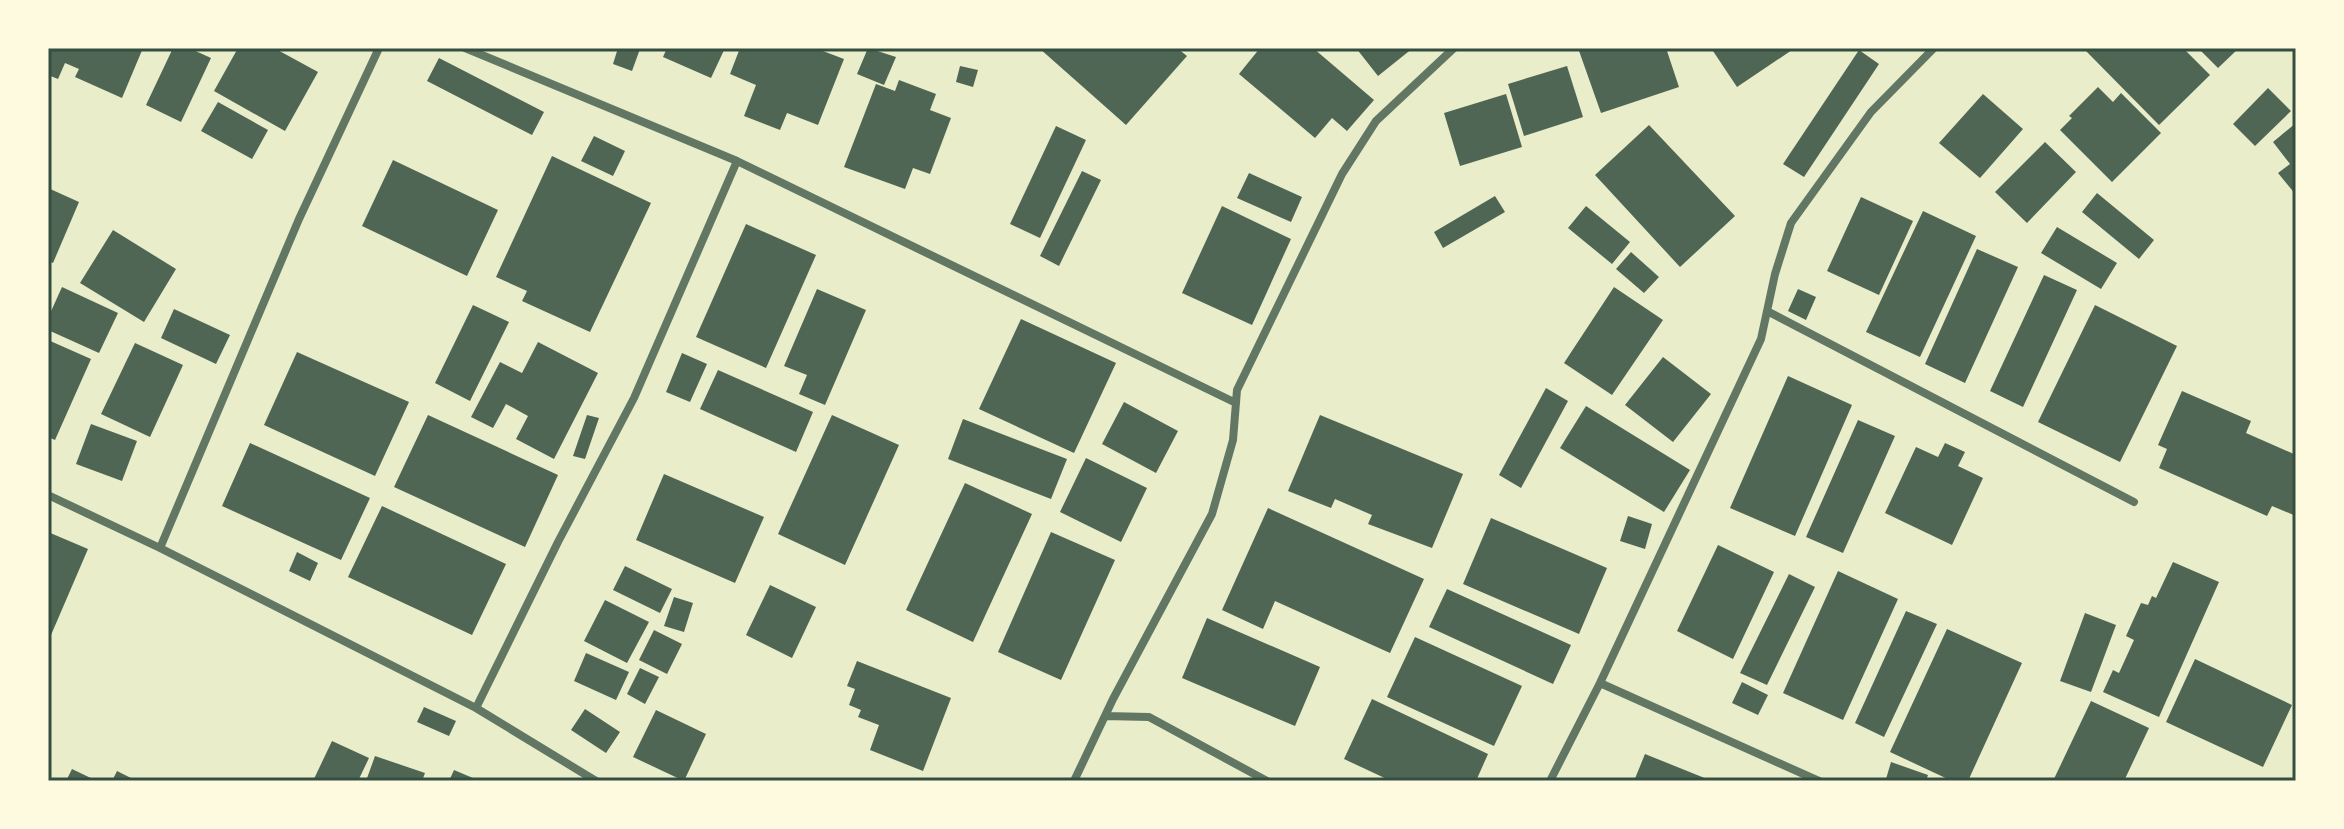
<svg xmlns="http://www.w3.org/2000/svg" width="2344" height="829" font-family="'IBM Plex Serif',serif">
<rect width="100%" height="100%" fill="#e9edc9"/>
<!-- building -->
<path fill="#4f6655" d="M48 48H143L122 98 75 77 79 69 65 63 58 79 48 75Z
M173 48H189L211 58 181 122 146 105Z
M238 48H274L318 72 285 131 214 91Z
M618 48 640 49 632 71 613 64Z
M667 48H725L711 78 663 57Z
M740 48H815L844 59 818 125 787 113 780 130 744 116 756 85 730 74Z
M868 48 896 57 884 85 857 74Z
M1039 48H1177L1187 56 1126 125Z
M1260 48H1313L1374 100 1347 131 1332 118 1315 138 1239 74Z
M1356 48H1413L1378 76Z
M1578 48H1666L1679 87 1601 113Z
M1711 48H1795L1737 87Z
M2089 48H2183L2210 75 2159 125 2086 51Z
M2198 48H2239L2218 68Z
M1859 50 1879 64 1804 177 1783 164Z
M439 58 544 112 532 135 427 81Z
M960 66 978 70 973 87 956 82Z
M1567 66 1583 117 1524 136 1508 84Z
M899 80 936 94 930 110 951 118 930 174 913 168 905 189 844 167 876 84 895 91Z
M2098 87 2113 102 2121 93 2161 133 2112 182 2060 130 2072 118 2069 116Z
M2268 88 2291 111 2255 146 2233 124Z
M1506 94 1522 147 1460 166 1444 113Z
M1983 94 2023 129 1980 178 1939 143Z
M218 102 268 130 252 159 201 131Z
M2296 123V195L2278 173 2290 164 2273 142Z
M1649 125 1735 216 1680 267 1595 175Z
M1056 126 1086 140 1040 238 1010 224Z
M594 136 625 151 613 176 581 161Z
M2045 142 2076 172 2027 223 1995 192Z
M552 156 651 203 590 332 522 301 527 291 496 277Z
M393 160 498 210 467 276 362 226Z
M1082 171 1101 180 1059 266 1040 256Z
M1249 173 1302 197 1291 222 1237 198Z
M48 188 79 202 53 263 48 261Z
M2097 193 2154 240 2139 259 2082 212Z
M1495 196 1505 212 1443 248 1434 232Z
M1861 197 1913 221 1879 295 1827 271Z
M1222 206 1291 239 1252 325 1182 293Z
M1586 206 1630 242 1612 264 1568 228Z
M1923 211 1976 236 1920 357 1866 332Z
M746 224 816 255 766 368 696 337Z
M2057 227 2117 263 2101 289 2041 253Z
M113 230 176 269 144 322 80 283Z
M1977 249 2018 267 1965 383 1925 364Z
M1631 252 1659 277 1644 293 1616 269Z
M2044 275 2077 290 2023 407 1990 391Z
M62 287 118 313 99 353 48 330V318Z
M1614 287 1663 320 1612 395 1564 363Z
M817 289 866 310 825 405 799 394 807 375 784 366Z
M1798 289 1816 297 1806 320 1788 311Z
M473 305 509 322 470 401 435 383Z
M2095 305 2177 346 2120 462 2038 422Z
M174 309 230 335 216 364 161 338Z
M1021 319 1116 363 1074 453 979 409Z
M48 340 91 359 55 440 48 437Z
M538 342 598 373 554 459 516 439 528 416 506 404 493 428 471 417 500 362 522 373Z
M135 343 183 365 150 437 101 414Z
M297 352 409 402 375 476 264 425Z
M682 353 707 364 690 402 666 392Z
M1663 357 1711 394 1673 442 1625 405Z
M718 370 813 412 796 452 700 409Z
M1788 376 1852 405 1795 536 1730 508Z
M1546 388 1568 401 1521 488 1499 475Z
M2182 391 2251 421 2246 433 2296 455V516L2272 506 2267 516 2159 468 2167 449 2158 445Z
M1124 402 1178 431 1156 473 1102 444Z
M1586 406 1690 470 1664 512 1560 448Z
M428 415 558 475 525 547 394 487Z
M587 415 599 418 585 459 573 456Z
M832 415 899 445 845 565 778 534Z
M1320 415 1463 474 1432 548 1368 524 1372 515 1335 499 1331 508 1288 491Z
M963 419 1067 459 1051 499 948 459Z
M1858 420 1895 436 1843 553 1806 537Z
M91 424 137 441 122 481 76 464Z
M250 443 370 498 341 560 222 506Z
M1945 443 1965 452 1958 466 1983 478 1952 545 1885 513 1916 447 1938 457Z
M1086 458 1147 488 1121 542 1060 512Z
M664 474 764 517 735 583 636 540Z
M965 483 1032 514 973 642 906 610Z
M382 506 506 564 472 635 348 577Z
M1268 508 1424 579 1390 653 1275 601 1263 629 1222 610Z
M1628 516 1652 524 1645 549 1620 541Z
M1491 518 1607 568 1579 634 1463 584Z
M48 532 88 549 48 642Z
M1051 532 1115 560 1061 680 998 652Z
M1718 545 1774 572 1733 659 1677 631Z
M297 552 318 563 310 581 289 571Z
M2173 562 2219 582 2159 717 2103 692 2113 670 2119 673 2134 640 2126 636 2141 603 2148 605 2152 596 2156 598Z
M625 566 672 589 660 613 613 590Z
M1838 571 1898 599 1843 720 1783 693Z
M1789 574 1815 587 1767 685 1740 673Z
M770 585 816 607 792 658 746 635Z
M1447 589 1571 645 1553 684 1429 627Z
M674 597 693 603 684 632 664 626Z
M605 600 649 622 627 663 584 641Z
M1906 611 1937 624 1884 737 1855 723Z
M2085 613 2116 625 2091 692 2060 681Z
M1207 618 1320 667 1295 726 1182 678Z
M1947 629 2022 663 1968 781H1952L1890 752Z
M654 630 682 644 667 674 639 660Z
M1415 637 1522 686 1494 746 1387 697Z
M586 653 629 672 616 700 574 681Z
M2195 659 2292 705 2263 767 2166 722Z
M857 661 951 698 923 771 870 750 879 725 858 717 861 710 849 705 855 689 847 686Z
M640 668 659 677 645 704 627 694Z
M1742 682 1768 695 1758 715 1732 703Z
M1372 699 1488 754 1476 781H1391L1344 759Z
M2091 701 2149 728 2124 781H2053Z
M424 707 456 721 449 736 417 722Z
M585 709 620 732 606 753 571 730Z
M656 710 706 734 684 781 633 757Z
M332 741 369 758 358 781H313Z
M1645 754 1712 781H1634Z
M375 756 425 773 422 781H366Z
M1891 762 1928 775 1926 781 1886 779Z
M72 769 97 781H66Z
M454 770 480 781H449Z
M117 771 137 781H112Z"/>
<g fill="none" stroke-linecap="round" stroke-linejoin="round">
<!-- minor -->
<path stroke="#617663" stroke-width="8" d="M465 48 737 161 1236 403
M1767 311 2134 502
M48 495 160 548 476 708 596 781
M160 548 299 219 379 48
M1600 683 1819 781
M476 708 558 542 634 398 737 161
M1105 716 1149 717 1267 781
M1074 781 1113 699 1212 514 1233 440 1237 390 1342 174 1376 121 1454 48
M1550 781 1600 683 1761 339 1775 274 1791 223 1871 112 1934 48"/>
</g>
<!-- border -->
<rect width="2344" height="829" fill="none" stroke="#fefae0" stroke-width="100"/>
<rect x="50" y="50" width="2244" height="729" fill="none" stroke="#344e41" stroke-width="3"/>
</svg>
